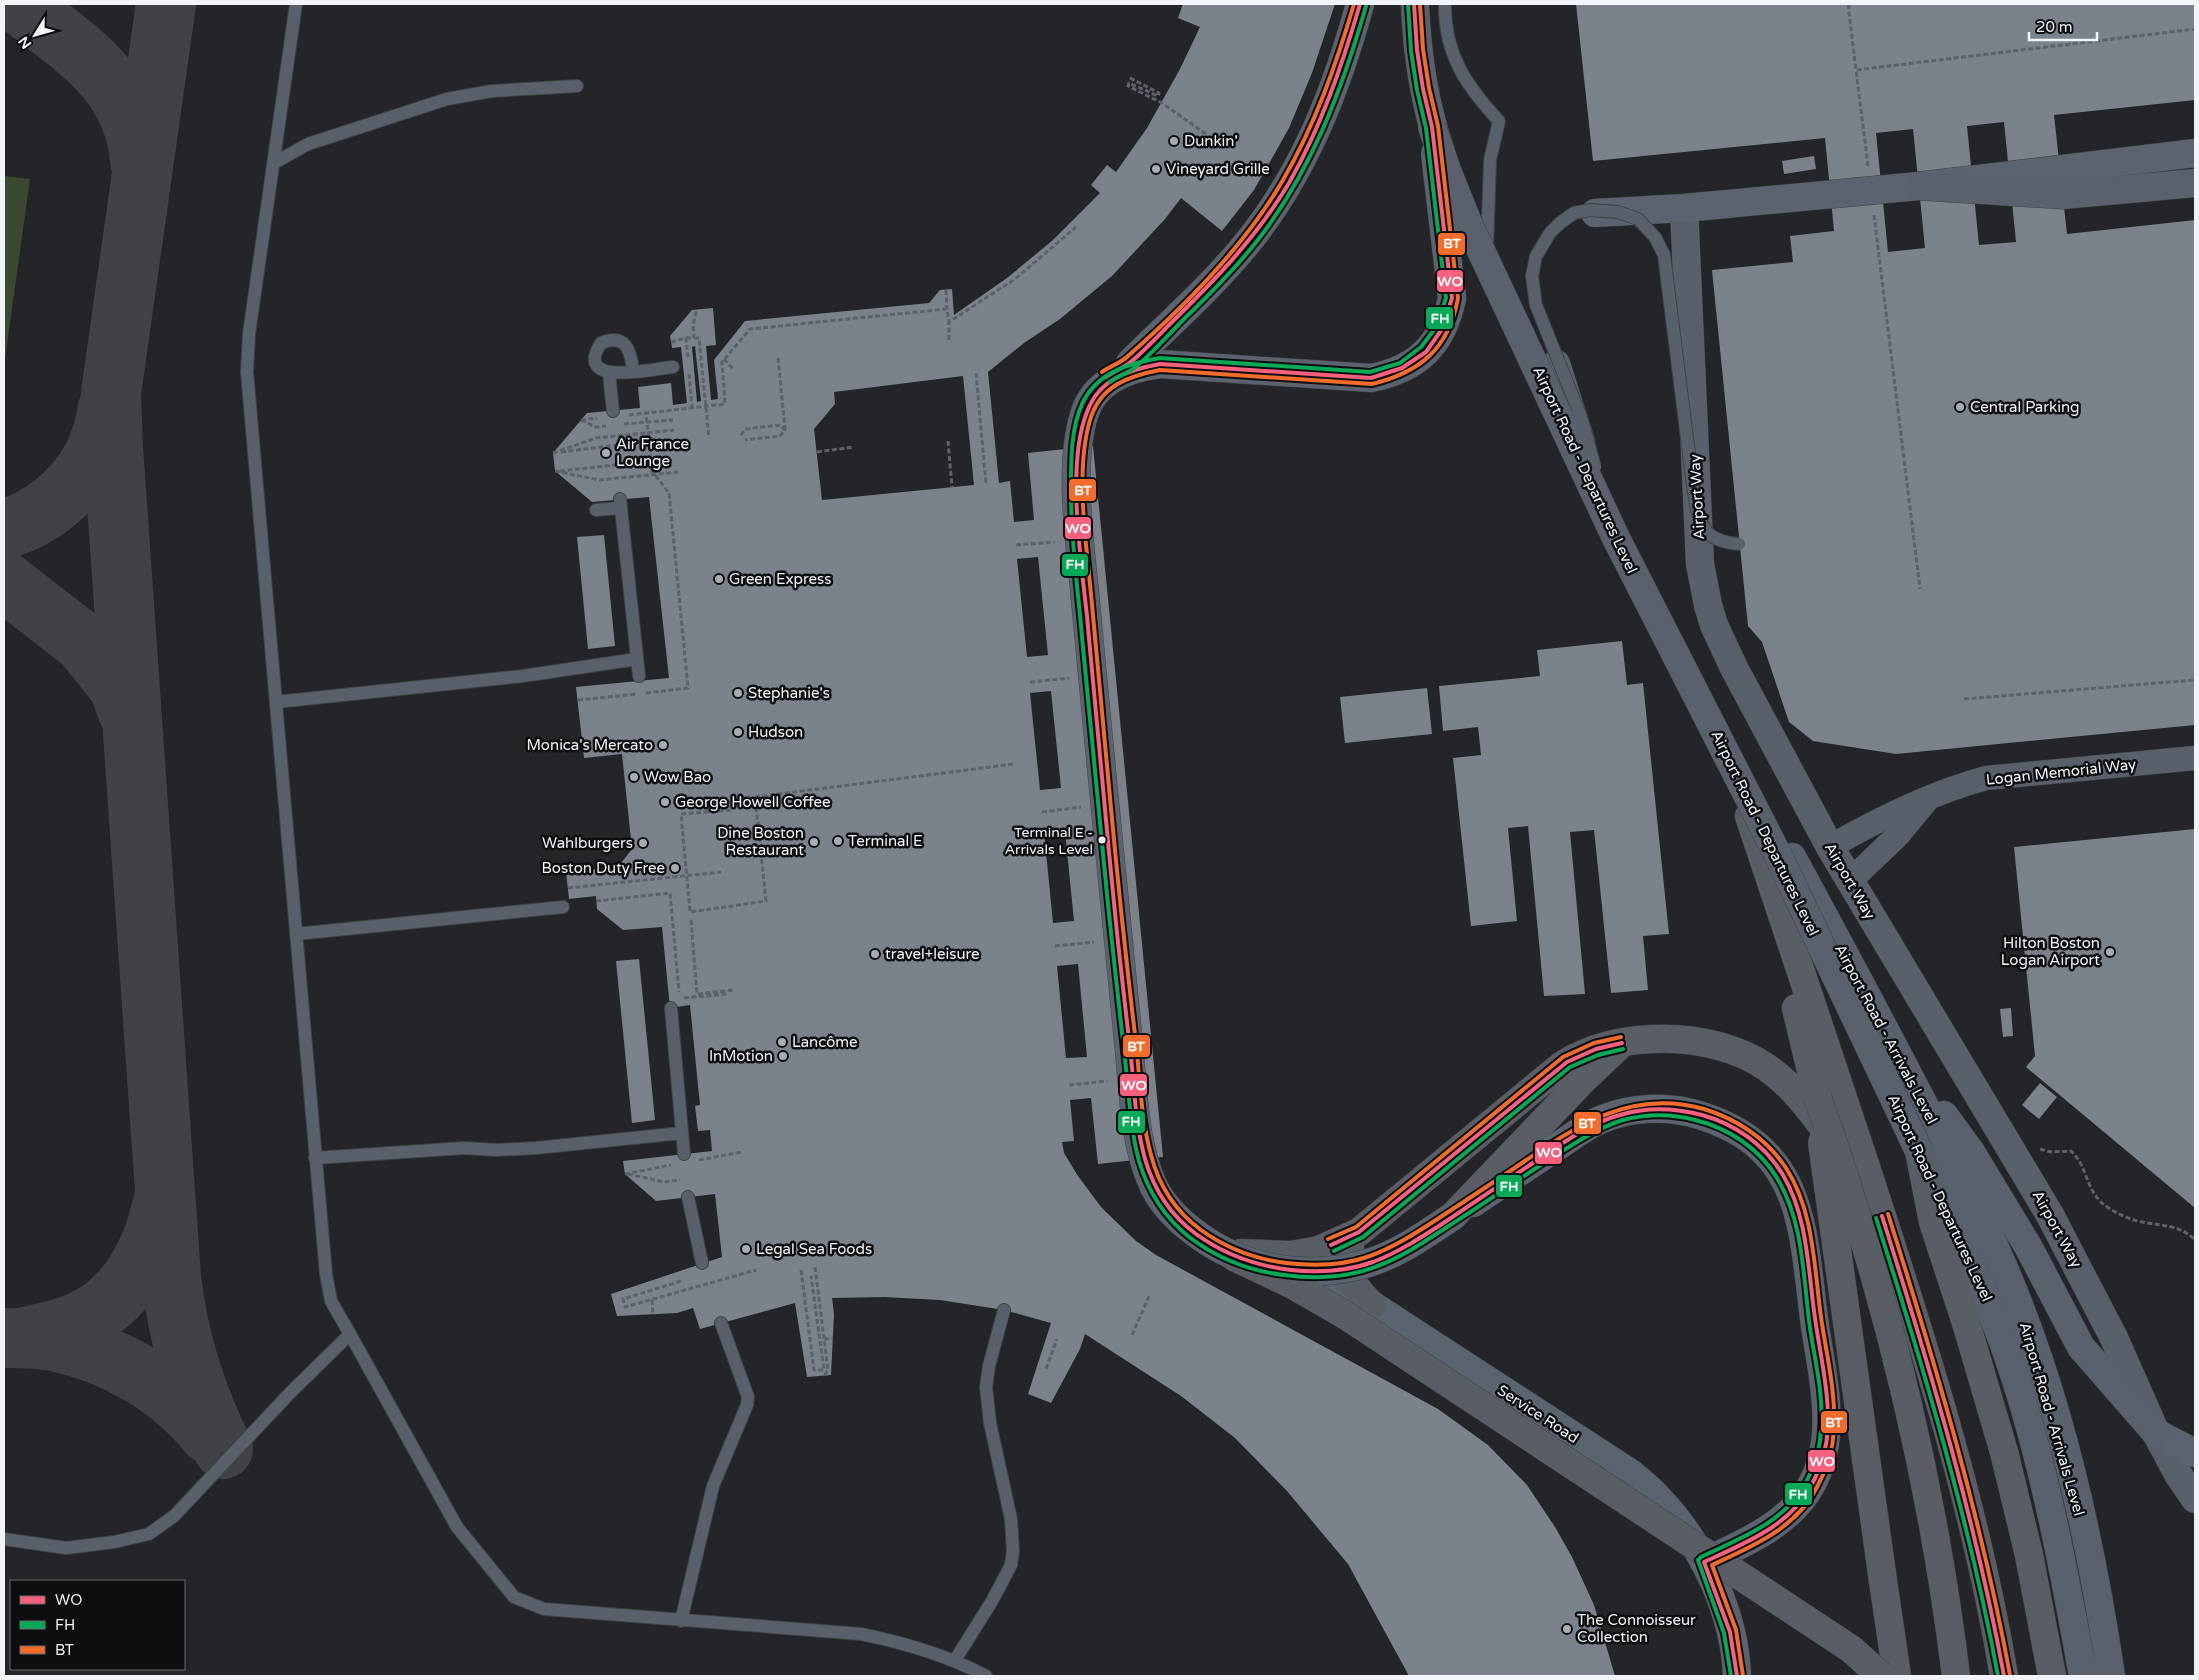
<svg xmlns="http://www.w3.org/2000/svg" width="2199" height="1680" font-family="'Varela Round',sans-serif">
<rect width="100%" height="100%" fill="#232528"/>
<!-- green -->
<path fill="#3d4833" d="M4 176 30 179 4 366Z"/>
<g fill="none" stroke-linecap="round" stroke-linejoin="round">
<!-- taxiway -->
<path stroke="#404246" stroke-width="60" d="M19 4C75 48 134 82 140 161
M166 4 111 393 113 447 171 1277C178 1338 195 1394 223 1449
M4 530C13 526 23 523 32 518 63 502 93 468 102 434 105 426 106 417 108 408
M4 581 84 643 119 687 128 712
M4 1338C20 1338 38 1338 54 1341 114 1354 171 1386 209 1434
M21 1338C41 1333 62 1330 81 1321 126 1301 152 1253 162 1206"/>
</g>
<!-- building -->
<path fill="#7c828a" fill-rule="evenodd" d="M1183 4H1335L1312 73 1289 128 1254 190 1222 231 1181 198 1165 219 1112 276 1060 319 1024 343 988 372 999 483 1010 481 1014 522 1034 520 1028 453 1093 446 1163 1157 1098 1164 1091 1098 1070 1100 1074 1141 1062 1142 1064 1153 1078 1176 1101 1207 1136 1241 1156 1255 1438 1409 1488 1445 1527 1485 1555 1527 1572 1557 1594 1605 1615 1676H1409L1348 1564 1287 1491 1235 1438 1181 1396 1085 1334 1080 1349 1051 1403 1028 1394 1051 1323 1004 1310 940 1300 884 1297 832 1298 834 1314 831 1375 807 1377 795 1303 700 1329 693 1308 677 1313 617 1316 611 1294 722 1257 715 1194 656 1201 625 1174 623 1161 712 1151 710 1130 698 1131 695 1106 700 1105 690 1005 670 1008 662 927 623 930 597 909 596 896 569 899 566 872 618 867 632 849 622 754 584 758 576 687 669 678 649 497 592 502 555 471 553 453 587 413 640 408 638 387 671 383 673 405 687 403 681 347 672 348 670 336 692 310 713 308 716 345 706 346 711 400 718 399 714 360 745 321 929 303 940 290 952 289 954 315 1007 278 1053 240 1100 193 1091 185 1107 165 1116 172 1147 128 1180 69 1200 27 1178 18ZM695 346 701 401 697 402 692 347ZM963 376 974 485 822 500 814 429 835 404 834 392ZM1038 557 1048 655 1027 657 1017 559ZM1051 691 1061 788 1040 790 1030 693ZM1065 831 1074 921 1053 923 1044 832ZM1078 964 1087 1057 1066 1058 1057 966Z
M1576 4H2195V100L2054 115 2067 234 2195 220V725L1896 754 1813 741 1789 722 1762 642 1748 626 1712 270 1793 262 1790 236 1834 231 1825 138 1593 161ZM2004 122 2016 242 1979 245 1967 126ZM1913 129 1925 248 1888 252 1876 133Z
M1814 156 1816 169 1784 174 1782 161Z
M604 535 615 646 588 649 577 537Z
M1622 641 1627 685 1643 683 1669 934 1643 936 1648 990 1611 993 1594 830 1570 832 1585 994 1544 996 1528 826 1508 828 1517 921 1471 926 1453 758 1481 755 1478 727 1443 731 1439 686 1540 676 1537 650Z
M1427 688 1432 734 1345 743 1340 697Z
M2195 829V1208L2026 1067 2035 1056 2014 847Z
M639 959 655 1120 632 1123 616 961Z
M2011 1008 2013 1036 2003 1037 2000 1009Z
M2040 1083 2057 1097 2039 1119 2022 1105Z"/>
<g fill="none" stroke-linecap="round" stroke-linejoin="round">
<!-- service casing -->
<g stroke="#414244" stroke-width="14">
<path id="service" d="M1445 4C1444 53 1466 86 1499 121L1490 160 1487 249
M274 163 308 144 447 99 492 91 577 86
M633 371C631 351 626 333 601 343 572 388 652 369 673 367
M609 373 613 411
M620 499 639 676
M596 510 621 508
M276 702 523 676 637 659
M296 934 563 907
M671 1008 684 1154
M315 1158 464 1148 497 1150 536 1148 682 1133
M688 1197 702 1263
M350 1334 457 1527 514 1597 544 1609 861 1634C905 1643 947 1655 986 1676
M4 1539 66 1548 114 1542 149 1534 174 1516 290 1393 350 1334 331 1301 326 1274 247 372 249 334 296 4
M681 1621 713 1486 747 1405 748 1397 721 1323
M955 1660 992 1601 1011 1565 1013 1551 1011 1519 990 1423 986 1387 989 1366 1004 1310"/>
</g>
<!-- minor casing -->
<g stroke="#414244" stroke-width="25">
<path id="minor" d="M1830 847C1880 818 1931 793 1986 778L2195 758
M1850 881 1898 835 1926 801"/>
</g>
<!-- tertiary casing -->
<g stroke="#414244" stroke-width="29">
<path id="tertiary" d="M1684 208 1700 564 1708 605 1714 625 1734 668 1830 847 2050 1215 2114 1338 2156 1433 2178 1474 2195 1499"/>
</g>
<!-- secondary casing -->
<g stroke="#414244" stroke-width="29">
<path id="secondary" d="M1595 213 1684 208 1919 186 2195 153
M1130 363C1171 322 1216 283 1252 237 1306 168 1337 88 1360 4
M1556 364 1581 442
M1473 1203C1500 1185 1527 1167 1555 1148 1569 1139 1584 1127 1600 1120 1630 1107 1668 1105 1699 1115 1807 1148 1802 1231 1815 1326 1823 1380 1840 1443 1807 1492 1784 1527 1740 1545 1704 1562
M1290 1274 1372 1305 1632 1474C1641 1482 1652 1490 1660 1500 1703 1545 1735 1614 1737 1676
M2156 1433 2195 1453"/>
</g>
<!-- primary casing -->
<g stroke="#414244" stroke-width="29">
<path id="primary" d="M1415 4C1417 54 1424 102 1440 149
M1919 186 2063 195 2195 183
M1792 857C1842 949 1892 1042 1940 1136 1968 1191 1997 1247 2019 1305 2064 1420 2093 1554 2111 1676
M1944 1115 1971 1152 2029 1248 2081 1347 2156 1433
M1926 1166C1958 1233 1990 1300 2013 1371 2045 1468 2065 1576 2083 1676"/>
</g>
<!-- motorway casing -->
<g stroke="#414244" stroke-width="29">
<path id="motorway" d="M1749 816C1788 933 1827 1050 1866 1167 1921 1335 1975 1502 2004 1676
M1796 1008 1817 1096
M1919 1151 1933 1222 1967 1326 2004 1452 2029 1555 2052 1676
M1453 1216 1583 1080 1619 1046
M1350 1246C1341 1270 1355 1289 1372 1305
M1241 1253 1291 1255 1319 1250 1359 1232 1561 1066C1615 1029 1712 1030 1766 1067 1791 1084 1808 1107 1826 1131
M1883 1581 1897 1676"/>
</g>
<!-- path -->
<path stroke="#5d6169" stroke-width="3" stroke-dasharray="5 2.5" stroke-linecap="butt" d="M1848 4 1856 70
M1130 78 1159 93 1158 96 1129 83 1128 86 1162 103 1206 134
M1868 166 1856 70 2195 29
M1874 215 1920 589
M946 290 947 309
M686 338H694L693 325 697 309
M694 338H699L709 438
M949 340V322
M671 342 686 338 688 357
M778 358 785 429
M724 359 734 370
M976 373 986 484
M689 374 692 407
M629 415 646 413
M581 420 596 427 606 426
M581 420 597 418
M624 424 673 420
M741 435 745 429 780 425 785 430 780 436 745 440
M948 441 952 487
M561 452 649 441
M817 452 854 447
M553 453 596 438 674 430
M555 471 600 480 678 472
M560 471 651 461
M1016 545 1055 542
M1030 682 1069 678
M646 693 688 688 669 493 652 471 646 413 725 404 722 362 750 329 947 309 949 322 1015 279 1076 227
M1964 699 2195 680
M578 700 637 694
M731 810 681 814 690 912 766 901 755 797 1014 764
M1042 812 1081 807
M568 888 721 872
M596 901 670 893 679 992
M691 920 697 994 734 990
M1055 946 1094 942
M684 998 727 994
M1069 1085 1107 1081
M2040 1149 2051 1152 2071 1151C2090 1169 2084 1193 2110 1209 2120 1215 2131 1220 2142 1222 2162 1226 2181 1225 2195 1240
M699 1160 742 1152
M625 1174 671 1165
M628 1174 664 1182 680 1180
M815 1267 828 1370 824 1376
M801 1270 814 1370H824L811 1276
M681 1281 623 1299 625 1307 756 1270
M652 1300 653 1315
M1132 1335 1150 1294
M824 1339 833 1338
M1046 1369 1057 1339"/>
<!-- service -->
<use href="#service" stroke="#5a6069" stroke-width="12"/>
<!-- minor -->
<use href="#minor" stroke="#5a6069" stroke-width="24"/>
<!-- tertiary -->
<use href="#tertiary" stroke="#5a6069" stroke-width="28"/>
<!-- secondary -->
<use href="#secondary" stroke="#5b636e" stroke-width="28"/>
<!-- primary -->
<use href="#primary" stroke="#5a616c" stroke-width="28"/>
<!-- motorway -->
<use href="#motorway" stroke="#595e65" stroke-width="28"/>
<!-- service-bridge casing -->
<g stroke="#414244" stroke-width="14" stroke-linecap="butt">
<path id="service-bridge" d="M1595 467 1581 417 1536 305 1532 276 1536 256 1550 233 1560 223 1574 213 1590 210 1618 212 1638 219 1655 237 1664 255 1693 486C1699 520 1699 541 1739 544"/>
</g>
<!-- secondary-bridge casing -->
<g stroke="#414244" stroke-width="29" stroke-linecap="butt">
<path id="secondary-bridge" d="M1435 153 1452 298C1443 344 1418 369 1371 378L1160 364C1128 368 1094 381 1084 415 1069 465 1079 535 1084 586 1090 649 1096 712 1102 775 1110 862 1119 949 1128 1037 1133 1084 1133 1144 1154 1187 1163 1205 1178 1220 1194 1232 1243 1270 1308 1281 1368 1263 1399 1254 1426 1234 1453 1216"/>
</g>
<!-- primary-bridge casing -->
<g stroke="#414244" stroke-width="29" stroke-linecap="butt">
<path id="primary-bridge" d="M1432 127 1448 173 1469 225 1616 538 1779 857 1919 1151"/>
</g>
<!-- motorway-bridge casing -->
<g stroke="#414244" stroke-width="29" stroke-linecap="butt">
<path id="motorway-bridge" d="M1817 1096C1884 1284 1932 1478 1956 1676
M1822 1142 1883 1581
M1234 1257 1293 1285 1345 1315 1851 1649 1881 1676"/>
</g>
<!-- service-bridge -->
<use href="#service-bridge" stroke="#5a6069" stroke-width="12"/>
<!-- secondary-bridge -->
<use href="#secondary-bridge" stroke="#5b636e" stroke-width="28"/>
<!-- primary-bridge -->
<use href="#primary-bridge" stroke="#5a616c" stroke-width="28"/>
<!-- motorway-bridge -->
<use href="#motorway-bridge" stroke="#595e65" stroke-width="28"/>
<!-- bus-1 casing -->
<g stroke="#0c0e10" stroke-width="8">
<path id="bus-1" d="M1414 4 1417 50 1423 89 1432 127 1452 298 1442 329 1426 352 1402 368 1371 378 1160 364C1128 370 1099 379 1087 412 1066 464 1081 560 1087 616 1094 695 1102 774 1109 852 1115 917 1122 982 1130 1047 1134 1084 1135 1123 1145 1159 1154 1190 1170 1215 1196 1234 1225 1255 1257 1266 1291 1270 1319 1273 1347 1271 1373 1262 1399 1252 1422 1237 1445 1222 1479 1199 1513 1176 1548 1153 1570 1138 1594 1122 1620 1115 1646 1107 1675 1108 1702 1115 1735 1124 1765 1145 1783 1175 1809 1219 1808 1275 1816 1325 1821 1358 1829 1393 1828 1427 1827 1447 1821 1468 1811 1486 1790 1526 1743 1544 1704 1562L1730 1632 1737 1676
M1106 377C1114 371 1124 368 1132 361 1145 350 1157 337 1170 324 1214 281 1257 237 1289 183 1321 127 1342 66 1360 4
M1882 1216C1930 1368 1975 1519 2004 1676
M1331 1245 1359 1232 1567 1062 1596 1049 1622 1043"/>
</g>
<!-- bus-2 casing -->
<g stroke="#0c0e10" stroke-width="8">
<path id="bus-2" d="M1408 4 1411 51 1417 90 1426 128 1446 298 1437 326 1421 347 1400 363 1370 372 1160 358C1130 363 1098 372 1083 402 1070 429 1071 464 1071 493 1071 542 1078 590 1082 637 1090 716 1097 795 1105 874 1111 936 1118 997 1125 1059 1129 1093 1130 1128 1139 1161 1148 1191 1164 1217 1189 1237 1217 1258 1249 1271 1284 1275 1314 1279 1346 1278 1375 1267 1401 1258 1424 1242 1447 1227 1482 1205 1516 1181 1550 1159 1573 1144 1597 1128 1623 1120 1646 1114 1672 1114 1695 1120 1728 1128 1759 1148 1777 1178 1804 1222 1803 1278 1810 1328 1815 1361 1824 1396 1821 1430 1820 1450 1813 1471 1802 1489 1781 1524 1736 1540 1701 1557L1698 1560 1724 1633 1731 1676
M1110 382C1117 377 1125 374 1133 369 1147 359 1171 332 1184 319 1210 294 1235 269 1257 241 1311 172 1342 90 1366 6
M1876 1218C1924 1369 1969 1520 1998 1676
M1334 1251 1363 1237 1570 1067 1598 1055 1623 1049"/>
</g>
<!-- bus-3 casing -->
<g stroke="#0c0e10" stroke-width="8">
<path id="bus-3" d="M1420 4 1423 49 1429 88 1438 126 1458 298C1449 348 1421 372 1372 384L1160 370C1128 376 1100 386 1090 420 1075 471 1086 542 1091 594 1098 669 1105 744 1112 819 1119 894 1127 968 1136 1043 1140 1080 1141 1119 1151 1155 1159 1186 1175 1211 1201 1230 1226 1248 1255 1259 1286 1263 1313 1266 1341 1266 1367 1257 1393 1248 1416 1233 1439 1218 1465 1201 1491 1184 1516 1167 1575 1127 1629 1088 1704 1109 1737 1119 1767 1139 1786 1168 1814 1211 1814 1267 1821 1317 1826 1353 1836 1391 1834 1429 1833 1449 1827 1469 1817 1487 1797 1528 1751 1547 1712 1565L1736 1630 1743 1676
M1102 372C1110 366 1121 363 1128 356 1184 307 1246 244 1283 180 1315 125 1336 65 1354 4
M1888 1214C1936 1366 1981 1518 2010 1675
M1328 1239 1356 1227 1563 1057 1594 1043 1621 1037"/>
</g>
<!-- bus-1 -->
<use href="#bus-1" stroke="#f8607d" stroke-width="4"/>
<!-- bus-2 -->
<use href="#bus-2" stroke="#06aa56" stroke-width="4"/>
<!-- bus-3 -->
<use href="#bus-3" stroke="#f36c2b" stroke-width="4"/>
</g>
<!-- markers -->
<g fill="#a9acb0" stroke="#0c0e10" stroke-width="2">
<circle cx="1174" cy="141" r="5"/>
<circle cx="1156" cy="169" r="5"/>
<circle cx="1960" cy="407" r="5"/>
<circle cx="606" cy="453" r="5"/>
<circle cx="719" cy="579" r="5"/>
<circle cx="738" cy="693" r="5"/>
<circle cx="738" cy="732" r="5"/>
<circle cx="663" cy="745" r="5"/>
<circle cx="634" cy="777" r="5"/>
<circle cx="665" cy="802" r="5"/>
<circle cx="838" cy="841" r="5"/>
<circle cx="814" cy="842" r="5"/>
<circle cx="643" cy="843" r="5"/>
<circle cx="675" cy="868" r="5"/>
<circle cx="2110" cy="952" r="5"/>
<circle cx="875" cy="954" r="5"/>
<circle cx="782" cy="1042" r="5"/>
<circle cx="783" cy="1056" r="5"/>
<circle cx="746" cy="1249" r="5"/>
<circle cx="1567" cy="1629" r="5"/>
</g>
<circle fill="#f1f4f9" stroke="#0c0e10" stroke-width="2" cx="1102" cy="840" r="4.5"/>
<g text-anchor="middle" stroke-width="5" stroke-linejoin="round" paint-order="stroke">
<!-- bus labels -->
<g font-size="14" fill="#f1f4f9" stroke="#0c0e10" text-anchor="end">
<text x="1093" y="837">Terminal E -<tspan x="1093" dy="17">Arrivals Level</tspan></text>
</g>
<!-- poi labels -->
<g font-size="15" fill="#f1f4f9" stroke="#0c0e10" text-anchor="start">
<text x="1184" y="146">Dunkin'</text>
<text x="1166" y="174">Vineyard Grille</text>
<text x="1970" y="412">Central Parking</text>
<text x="616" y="449">Air France<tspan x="616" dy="17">Lounge</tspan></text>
<text x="729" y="584">Green Express</text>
<text x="748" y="698">Stephanie's</text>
<text x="748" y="737">Hudson</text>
<text x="653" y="750" text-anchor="end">Monica's Mercato</text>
<text x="644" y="782">Wow Bao</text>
<text x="675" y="807">George Howell Coffee</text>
<text x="804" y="838" text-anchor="end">Dine Boston<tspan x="804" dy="17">Restaurant</tspan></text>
<text x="848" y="846">Terminal E</text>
<text x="633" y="848" text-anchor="end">Wahlburgers</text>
<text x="665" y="873" text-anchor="end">Boston Duty Free</text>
<text x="2100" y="948" text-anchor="end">Hilton Boston<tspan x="2100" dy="17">Logan Airport</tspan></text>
<text x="885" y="959">travel+leisure</text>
<text x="792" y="1047">Lancôme</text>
<text x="773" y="1061" text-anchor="end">InMotion</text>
<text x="756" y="1254">Legal Sea Foods</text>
<text x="1577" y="1625">The Connoisseur<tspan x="1577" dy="17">Collection</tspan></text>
</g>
<!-- street labels -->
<g font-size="15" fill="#f1f4f9" stroke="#0c0e10">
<text transform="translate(1585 470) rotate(65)" y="5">Airport Road - Departures Level</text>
<text transform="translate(1697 497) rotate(-93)" y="5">Airport Way</text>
<text transform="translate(2061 772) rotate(-6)" y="5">Logan Memorial Way</text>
<text transform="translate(1765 833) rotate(64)" y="5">Airport Road - Departures Level</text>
<text transform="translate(1850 881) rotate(60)" y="5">Airport Way</text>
<text transform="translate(1886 1034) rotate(62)" y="5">Airport Road - Arrivals Level</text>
<text transform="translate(1940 1198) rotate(65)" y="5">Airport Road - Departures Level</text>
<text transform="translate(2057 1229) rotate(61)" y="5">Airport Way</text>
<text transform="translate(1538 1414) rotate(33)" y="5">Service Road</text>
<text transform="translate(2052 1419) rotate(74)" y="5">Airport Road - Arrivals Level</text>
</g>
</g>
<g stroke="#0c0e10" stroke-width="2">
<rect x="1437" y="232" width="29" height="24" rx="5" fill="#f36c2b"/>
<rect x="1436" y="269" width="28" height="24" rx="5" fill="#f8607d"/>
<rect x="1425" y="306" width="29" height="24" rx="5" fill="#06aa56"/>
<rect x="1068" y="478" width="29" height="24" rx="5" fill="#f36c2b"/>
<rect x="1064" y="516" width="28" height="24" rx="5" fill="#f8607d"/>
<rect x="1061" y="553" width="28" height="24" rx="5" fill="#06aa56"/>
<rect x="1122" y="1034" width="29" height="24" rx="5" fill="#f36c2b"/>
<rect x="1119" y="1073" width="29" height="24" rx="5" fill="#f8607d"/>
<rect x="1117" y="1110" width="29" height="24" rx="5" fill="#06aa56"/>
<rect x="1573" y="1111" width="29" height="24" rx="5" fill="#f36c2b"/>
<rect x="1534" y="1141" width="29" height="24" rx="5" fill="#f8607d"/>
<rect x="1495" y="1174" width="28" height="24" rx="5" fill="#06aa56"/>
<rect x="1820" y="1410" width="28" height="24" rx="5" fill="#f36c2b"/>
<rect x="1807" y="1449" width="29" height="24" rx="5" fill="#f8607d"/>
<rect x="1784" y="1482" width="29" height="24" rx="5" fill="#06aa56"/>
</g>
<g font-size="14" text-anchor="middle" font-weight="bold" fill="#fff">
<text x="1452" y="248">BT</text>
<text x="1450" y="286">WO</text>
<text x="1440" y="323">FH</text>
<text x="1083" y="495">BT</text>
<text x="1078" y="533">WO</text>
<text x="1075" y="569">FH</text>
<text x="1136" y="1051">BT</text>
<text x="1134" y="1090">WO</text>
<text x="1131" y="1126">FH</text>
<text x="1587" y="1128">BT</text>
<text x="1549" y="1157">WO</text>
<text x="1509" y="1191">FH</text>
<text x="1834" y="1427">BT</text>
<text x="1822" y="1466">WO</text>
<text x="1798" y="1499">FH</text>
</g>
<!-- border -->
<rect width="2199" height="1680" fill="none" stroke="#f1f4f9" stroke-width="10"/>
<!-- legend -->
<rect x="10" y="1580" width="175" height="90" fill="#0c0e10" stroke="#686a6d"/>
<rect x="20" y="1596" width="25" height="8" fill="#f8607d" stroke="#686a6d"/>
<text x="55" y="1605" font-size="15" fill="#f1f4f9">WO</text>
<rect x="20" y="1621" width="25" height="8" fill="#06aa56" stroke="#686a6d"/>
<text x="55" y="1630" font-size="15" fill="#f1f4f9">FH</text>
<rect x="20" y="1646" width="25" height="8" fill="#f36c2b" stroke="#686a6d"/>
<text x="55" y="1655" font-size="15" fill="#f1f4f9">BT</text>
<!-- north arrow -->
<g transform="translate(35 35) rotate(233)" stroke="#0c0e10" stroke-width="4" paint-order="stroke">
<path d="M0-4L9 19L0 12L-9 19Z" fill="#f1f4f9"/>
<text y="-8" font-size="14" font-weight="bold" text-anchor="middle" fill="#f1f4f9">N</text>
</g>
<!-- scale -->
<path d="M2029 32v8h68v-8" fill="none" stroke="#f1f4f9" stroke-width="2.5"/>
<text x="2036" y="32" font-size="15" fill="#f1f4f9" stroke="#0c0e10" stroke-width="4" paint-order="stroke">20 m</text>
</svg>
